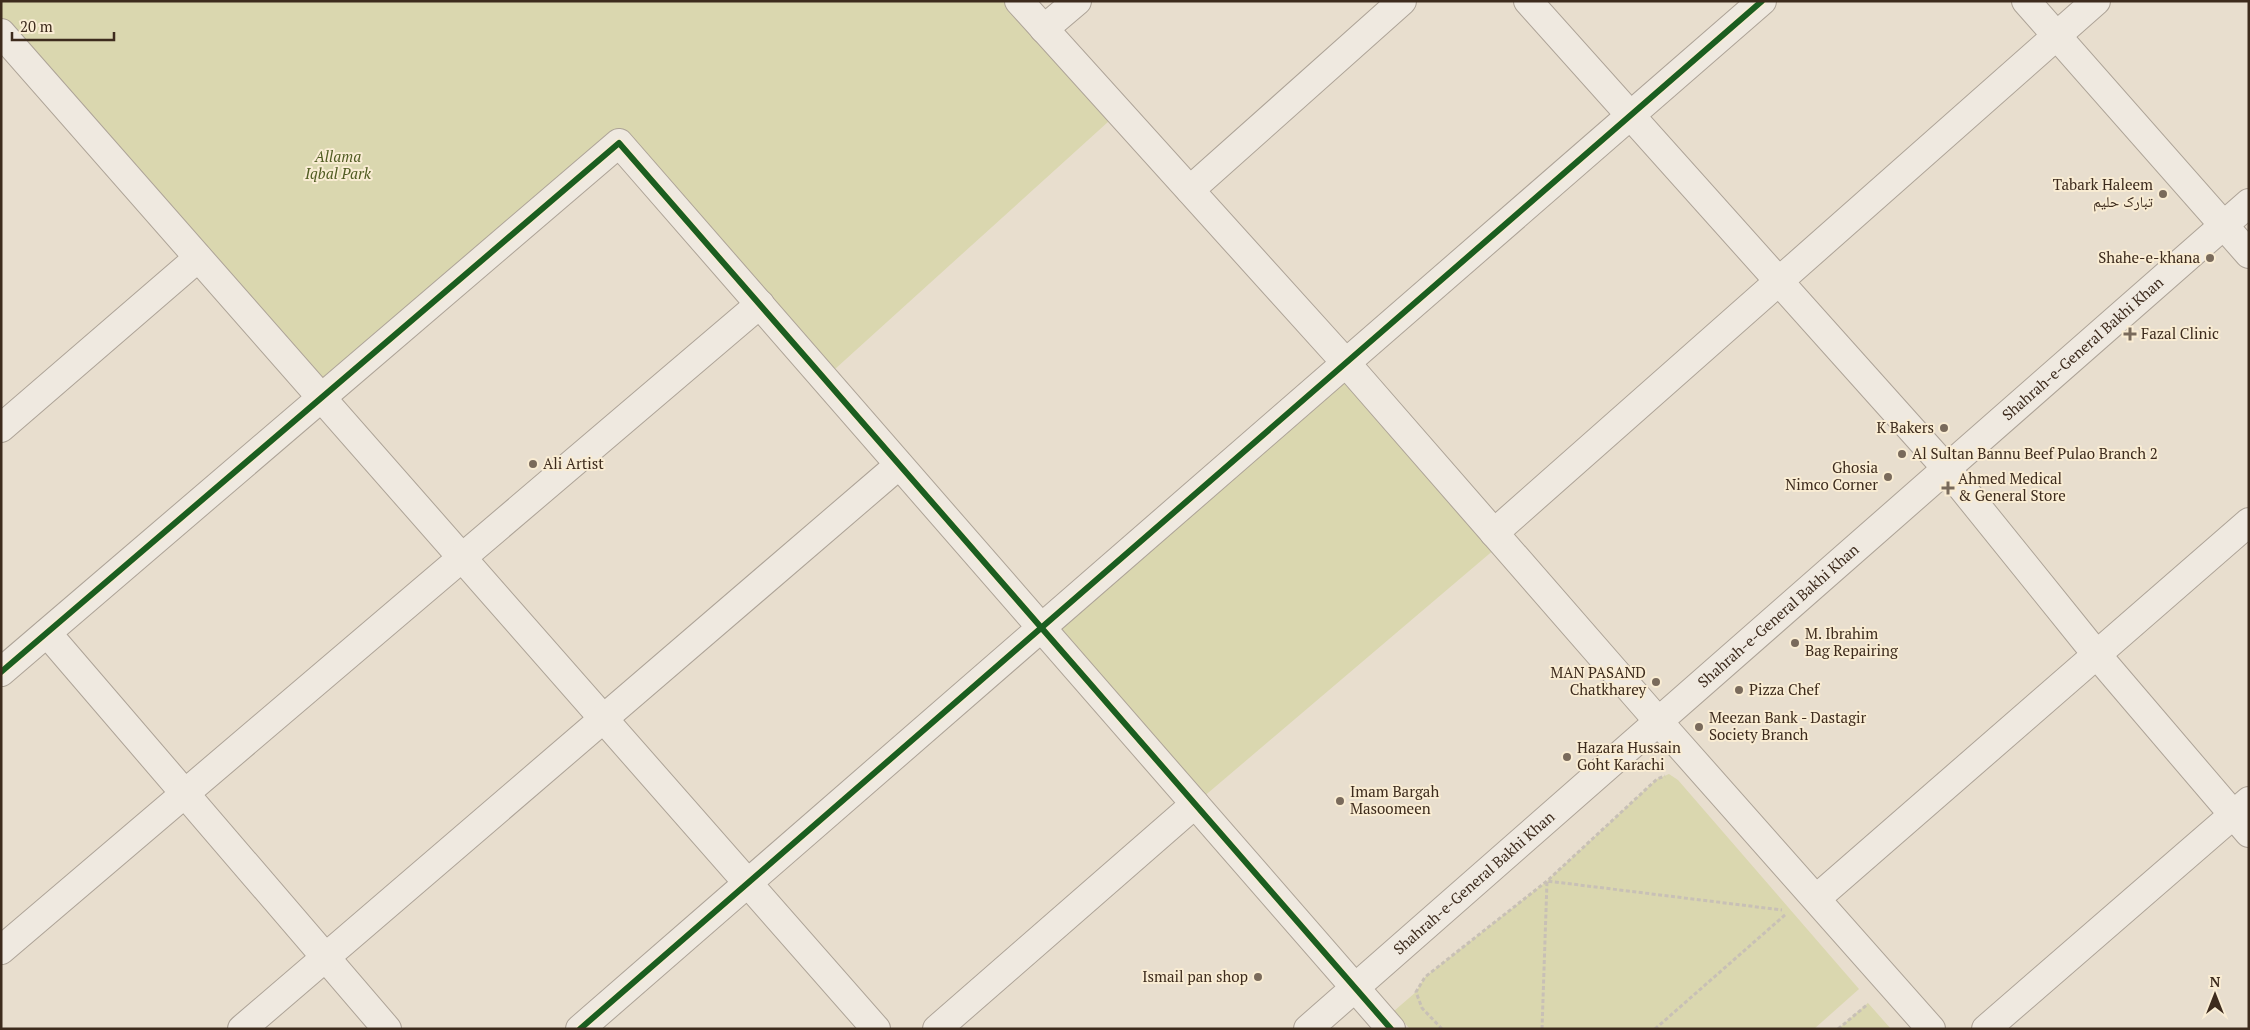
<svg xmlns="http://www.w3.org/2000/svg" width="2250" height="1030" font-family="'PT Serif','Noto Naskh Arabic',serif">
<rect width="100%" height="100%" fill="#e8dece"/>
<!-- green -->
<path fill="#dad7af" d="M1 1H1019L1119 112 824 379 619 143 321 397 1 33Z
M1346 363 1502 543 1195 804 1041 627Z
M1669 774 1678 780 1859 989 1814 1029H1410L1394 1011 1416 992 1425 977 1547 881 1657 779Z
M1868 1003 1891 1029H1838Z"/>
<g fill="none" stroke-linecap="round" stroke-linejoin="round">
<!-- minor casing -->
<g stroke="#ada397" stroke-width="30">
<g id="minor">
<path d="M1019 1 1346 363 1659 722 1931 1029"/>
<path d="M1528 1 1947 469 2097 655 2249 833"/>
<path d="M2026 1 2249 254"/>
<path d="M1044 29 1077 1"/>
<path d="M1 33 876 1029"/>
<path d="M1190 190 1402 1"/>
<path d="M1 428 198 258"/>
<path d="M1494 533 2096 1"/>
<path d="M47 633 387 1029"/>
<path d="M1 672 619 143 1391 1029"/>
<path d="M1817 898 2249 522"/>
<path d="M1 950 760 304"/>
<path d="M242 1029 899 465"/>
<path d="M580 1029 1762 1"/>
<path d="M937 1029 1195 804"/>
<path id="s1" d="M1308 1029 2249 203"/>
<path d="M1986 1029 2249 801"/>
</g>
</g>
<!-- path -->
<path stroke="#c8c0b6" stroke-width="3" stroke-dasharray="4 2.5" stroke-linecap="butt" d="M1442 1029 1422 1008 1416 992 1425 977 1547 881 1657 779 1665 776
M1542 1029 1547 881 1782 910
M1655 1029 1786 914
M1838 1029 1868 1004"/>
<!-- minor -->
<use href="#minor" stroke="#efe9e0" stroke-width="28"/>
<!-- cycleway casing -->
<g stroke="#f9ecd3" stroke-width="9">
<path id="cycleway" d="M1 672 619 143 1391 1029
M580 1029 1762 1"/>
</g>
<!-- cycleway -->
<use href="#cycleway" stroke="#1b5e20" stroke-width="6"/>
</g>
<!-- markers -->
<g fill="#796a5b" stroke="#f9ecd3" stroke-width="2">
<circle cx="2163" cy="194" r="5"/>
<circle cx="2210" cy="258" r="5"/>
<path d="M2127.5 326.5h5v5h5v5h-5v5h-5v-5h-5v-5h5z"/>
<circle cx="1944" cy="428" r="5"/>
<circle cx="1902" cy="454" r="5"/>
<circle cx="533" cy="464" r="5"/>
<circle cx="1888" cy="477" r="5"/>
<path d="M1945.5 480.5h5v5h5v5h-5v5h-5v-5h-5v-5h5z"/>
<circle cx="1795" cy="643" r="5"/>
<circle cx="1656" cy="682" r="5"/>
<circle cx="1739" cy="690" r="5"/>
<circle cx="1699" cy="727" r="5"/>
<circle cx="1567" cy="757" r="5"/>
<circle cx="1340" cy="801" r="5"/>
<circle cx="1258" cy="977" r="5"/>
</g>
<g text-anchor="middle" stroke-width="4" stroke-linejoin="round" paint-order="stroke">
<!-- park labels -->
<g font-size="15" font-style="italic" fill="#505c22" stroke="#f9ecd3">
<text x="338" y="162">Allama<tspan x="338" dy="17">Iqbal Park</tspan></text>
</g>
<!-- poi labels -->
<g font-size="15" fill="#3d2b1d" stroke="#f9ecd3" text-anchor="start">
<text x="2153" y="190" text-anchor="end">Tabark Haleem<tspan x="2153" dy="17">تبارک حلیم</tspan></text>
<text x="2200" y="263" text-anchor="end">Shahe-e-khana</text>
<text x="2141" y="339">Fazal Clinic</text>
<text x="1934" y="433" text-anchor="end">K Bakers</text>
<text x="1912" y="459">Al Sultan Bannu Beef Pulao Branch 2</text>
<text x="543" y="469">Ali Artist</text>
<text x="1878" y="473" text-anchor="end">Ghosia<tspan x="1878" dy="17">Nimco Corner</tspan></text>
<text x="1958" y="484">Ahmed Medical<tspan x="1958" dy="17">&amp; General Store</tspan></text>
<text x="1805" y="639">M. Ibrahim<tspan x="1805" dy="17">Bag Repairing</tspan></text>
<text x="1646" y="678" text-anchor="end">MAN PASAND<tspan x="1646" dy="17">Chatkharey</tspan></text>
<text x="1749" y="695">Pizza Chef</text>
<text x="1709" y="723">Meezan Bank - Dastagir<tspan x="1709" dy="17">Society Branch</tspan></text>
<text x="1577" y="753">Hazara Hussain<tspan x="1577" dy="17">Goht Karachi</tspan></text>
<text x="1350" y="797">Imam Bargah<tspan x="1350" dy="17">Masoomeen</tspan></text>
<text x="1248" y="982" text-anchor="end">Ismail pan shop</text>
</g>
<!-- street labels -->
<g font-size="15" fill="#3d2b1d" stroke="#f9ecd3">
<text dy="5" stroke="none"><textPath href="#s1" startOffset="1031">Shahrah-e-General Bakhi Khan</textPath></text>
<text dy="5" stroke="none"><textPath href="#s1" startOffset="626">Shahrah-e-General Bakhi Khan</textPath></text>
<text dy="5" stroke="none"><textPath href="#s1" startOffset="221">Shahrah-e-General Bakhi Khan</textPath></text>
</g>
</g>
<!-- border -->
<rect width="2250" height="1030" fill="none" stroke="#3d2b1d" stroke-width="5"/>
<!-- north arrow -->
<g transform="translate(2215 995)" stroke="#f9ecd3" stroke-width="4" paint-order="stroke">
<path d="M0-4L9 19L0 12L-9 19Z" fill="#3d2b1d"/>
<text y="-8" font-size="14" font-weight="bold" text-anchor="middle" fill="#3d2b1d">N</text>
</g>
<!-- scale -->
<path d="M12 32v8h102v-8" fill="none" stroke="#3d2b1d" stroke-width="2.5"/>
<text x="20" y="32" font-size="15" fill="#3d2b1d" stroke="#f9ecd3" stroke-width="4" paint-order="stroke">20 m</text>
</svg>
